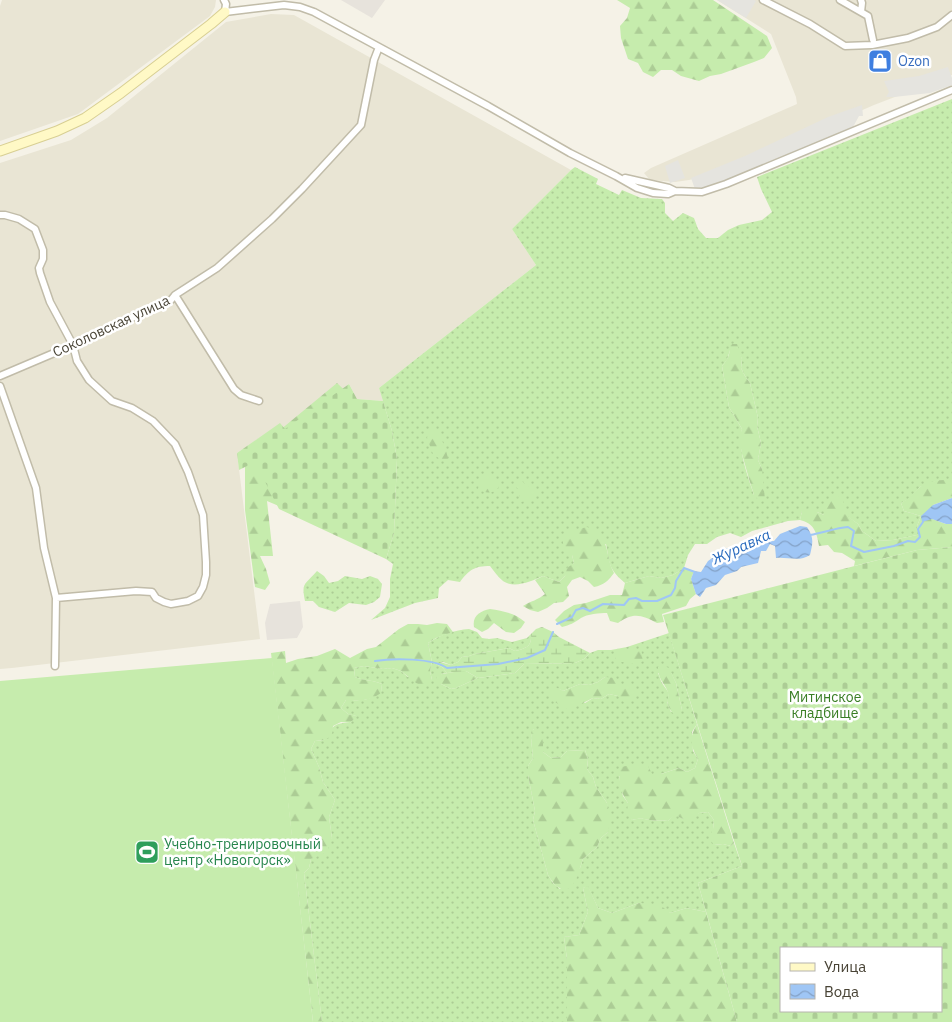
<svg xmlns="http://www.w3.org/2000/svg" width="952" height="1022" font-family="'IBM Plex Sans',sans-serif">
<defs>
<pattern id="grass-dots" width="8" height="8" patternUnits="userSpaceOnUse" patternTransform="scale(1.25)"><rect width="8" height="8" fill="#c6ecad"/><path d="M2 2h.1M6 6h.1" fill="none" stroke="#accc95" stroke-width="1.8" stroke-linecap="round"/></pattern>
<pattern id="forest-firs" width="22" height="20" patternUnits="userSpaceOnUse" patternTransform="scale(1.25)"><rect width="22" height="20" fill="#c6ecad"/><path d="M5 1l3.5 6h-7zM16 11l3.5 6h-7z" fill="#accc95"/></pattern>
<pattern id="wetland-marsh" width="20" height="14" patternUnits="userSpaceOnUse" patternTransform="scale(1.25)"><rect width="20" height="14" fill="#c6ecad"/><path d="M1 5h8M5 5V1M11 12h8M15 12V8" fill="none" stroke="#accc95"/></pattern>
<pattern id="cemetery-stones" width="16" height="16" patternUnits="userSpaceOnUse" patternTransform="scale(1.25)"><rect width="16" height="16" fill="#c6ecad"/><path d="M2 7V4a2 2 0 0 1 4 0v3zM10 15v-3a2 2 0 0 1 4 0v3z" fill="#accc95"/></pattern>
<pattern id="water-waves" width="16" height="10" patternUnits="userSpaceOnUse" patternTransform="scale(1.25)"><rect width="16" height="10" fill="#9fc6f5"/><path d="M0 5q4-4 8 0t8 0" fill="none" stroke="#84a2c7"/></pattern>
</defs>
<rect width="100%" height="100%" fill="#f5f2e7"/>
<!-- residential -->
<path fill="#e9e5d4" d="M2 0H216L215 7 210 16 78 114 0 141V6Z
M717 0H952V75L874 105 720 172 689 180 675 182 650 180 644 173 651 168 797 104 796 97 771 34Z
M271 14 294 15 571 170 512 229 536 265 379 388 383 401 357 399 349 384 285 429 280 424 237 453 260 639 12 668 0 669V163L71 140 107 118 226 22Z"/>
<!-- industrial -->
<path fill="#e7e3dc" d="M341 0H385L372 18Z
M300 601 303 627 297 638 267 640 265 623 270 604Z"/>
<!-- grass -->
<path fill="url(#grass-dots)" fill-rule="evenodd" d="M952 99V480L936 481 920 487 909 499 901 503 904 511 921 516 917 526V535L893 540 876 541 862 531 858 524 844 514 824 515 817 512 802 511 800 520 788 521 752 531 741 537 730 533 717 537 707 544H695L688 555 684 568 673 575 661 578 649 576 625 583C608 568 610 565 606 544L572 555 574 563 565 576 559 582 543 576C532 581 514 589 503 581 498 577 494 571 490 566 474 566 469 570 460 582L448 580 439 588 438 598 415 603 371 620 385 608 390 597V579L393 564 386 559 394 533 397 459 392 431 379 388 536 265 512 229 571 170 575 167 598 179 596 184 619 195 622 190 641 198 662 199 665 203V213L673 221 683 213 694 218 698 229 706 238H718L728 230 739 225 762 220 772 212 761 189 757 177ZM730 350 738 351 742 359 741 368 745 376 750 383 758 418 757 426 761 443 758 460 762 469 754 495C748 476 737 449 742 429L729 407 722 366 727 360Z
M317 571 324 576 329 583 338 581 345 576 362 579 370 576 378 579 382 584 380 597 374 602 366 605 349 603 335 612 319 607 313 601H305C301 582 305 585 317 571Z
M469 629 477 632 482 638 489 639 497 638 512 642 527 638 531 634C532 647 526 648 515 651L509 648 475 654 469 656 462 657 458 662 451 665 443 662 434 663 442 667 447 673 441 674V684L451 689 456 688 478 678 515 673 524 664 575 663 584 659 590 653 598 650H611L627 647 669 633 697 724 692 732 693 751 698 759 695 768 687 772 679 768 661 774 619 776 623 796 628 803 632 820C642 818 641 819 650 820 656 821 661 820 668 821L675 814 683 819 699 813 708 812 714 820 713 830 714 845 723 844 731 846 734 843 742 866 698 883 706 912 687 908 670 913 639 903 612 913 598 908 588 887 583 888 588 912 579 935 564 937 567 959V1022H322L304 873 309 868 311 859 332 838 329 817 335 800 323 782 319 767 311 749 315 741 324 740C332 727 334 722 350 723L356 716 348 714 341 708 346 700C361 700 367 702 381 692L382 684C373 680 364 681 355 677L354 668 364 666 383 669 392 668 401 671 408 677 432 680 430 671 432 662 428 643C440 635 455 630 469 629ZM658 673H671L676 683 682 710 671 712 667 702C672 691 665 690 661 681 660 678 659 675 658 673ZM605 677 620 690 618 696 609 694 601 699 593 698 585 703 555 687 563 691 580 684 589 685 598 682ZM533 729 543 743V752L551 758 561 757 567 751 585 750 588 759 587 769 593 777 596 787 607 803 608 832 601 838 597 847 583 859 580 868 560 889 553 883 548 875 533 820 535 811 528 775V766L533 758 531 738Z"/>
<!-- forest -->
<path fill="url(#forest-firs)" d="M617 0H713L767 36 772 48 764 58 754 62 721 74 710 76 699 81 681 76 672 70H661L653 77 643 72 638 63 628 59 621 38 620 26 627 18 630 8Z
M732 344H737L742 359 741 368 745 376 750 383 758 418 757 426 761 443 758 460 762 469 765 500 760 502 754 495 749 479 742 454 739 438 742 429 729 407 722 366C727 360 731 354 729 346Z
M337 383 359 404 338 531 267 501 273 556H260L266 569 270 583 265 590 255 587 245 510V459Z
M434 428C441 437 447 449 448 460L440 459 433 454 427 438 429 429Z
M489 473 495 483 499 487C493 494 486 494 478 489L481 478 483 474Z
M516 480 522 481 526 485 537 491 535 497 521 502 519 497 520 491 515 486Z
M952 480V498L933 505 932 519 946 524H952V547L917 550 854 566 855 561 842 553 834 552 828 545 819 546C817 533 814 523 800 520L802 511 810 507 817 512 824 515C825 505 827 499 835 493 843 500 846 503 845 514L858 524 862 531 876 541 893 540 917 535V526L921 516 904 511 901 503C911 498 913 493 920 487 929 480 941 480 952 480Z
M587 527C612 536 604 555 614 573 608 581 604 585 594 587L588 581 580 577 572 580 567 587 569 596 563 602 554 603 547 608 538 612 530 610 523 606C531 601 538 600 545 594L535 580 543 576 559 582 565 576 567 568 574 563 572 555 565 551 563 543V535L571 531Z
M684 568 694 571 691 579 696 594 690 599 686 606 662 614 664 622 657 623C642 615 633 612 618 623L610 621 607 613C600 613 587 614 581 618 574 623 570 625 562 627L555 620 564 611 574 605 586 603 610 595H622L625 583 649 576 661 578 673 575Z
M490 609C503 611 515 613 525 622L521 628 514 633 506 632 494 623 488 629 482 632 474 627C472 616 480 611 490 609Z
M437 623 447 624 453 632 436 638 428 643 432 662 430 671 432 680 425 687 416 683 401 671 392 668 383 669 364 666 354 668 355 677C365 681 373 680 382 684L381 693C368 702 361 700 346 700L341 708 348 714 357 716 350 723 341 722 333 726 332 736 324 740 315 741 311 749 319 767 323 782 335 800 329 817 332 838 327 852 311 859 309 868 304 873 322 1022H313L271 653 285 651 286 663 298 659 317 656 335 649 350 658 367 649 376 647 399 629 408 624H418L427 625Z
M641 649 643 661 634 664 616 661 614 652 623 650Z
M664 666 669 668 676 683 682 710 675 715C670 711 669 708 667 701 673 688 657 683 658 667Z
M460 671H466L478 678 456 688 451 689 441 684 437 681 436 675Z
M605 677 615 678 617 679 620 689 628 685 635 691 633 700 625 703 618 696 609 694 601 699 593 698 569 710 553 701 549 693 555 687 563 691 580 684 589 685 598 682Z
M697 724 734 843 731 846 723 844 714 845 709 838 713 829 714 820 708 812 699 813 692 820 683 819 675 815 668 821C662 820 656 821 650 820 640 819 642 818 632 820L627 812 628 803C620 792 618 780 620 767L639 764 648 766 652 774H661L679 768 687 772 695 768 698 759C690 745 689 738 697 724Z
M532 729 541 732 543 743V752L551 758 561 757 567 751 585 750 588 759 587 769 593 777 596 787 607 803 610 822 608 832 601 838 597 847 583 859 577 877 572 886 566 890C557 889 553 883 548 875L533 820 535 811 528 775V766L533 758 531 738Z
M588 886 598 908 612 913 639 903 660 905 670 913 687 908 706 912 737 1022H567V959L564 937 579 935 588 912 583 888Z"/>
<!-- wetland -->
<path fill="url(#wetland-marsh)" d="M542 627 553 632 559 637 590 653 584 659 575 663 524 664 515 673 478 678 466 671 447 673 442 667 434 663 436 661 451 665 458 662 462 657 469 656 475 654 509 648 515 651C526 648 532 647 531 634L536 629Z"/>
<!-- cemetery -->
<path fill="url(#cemetery-stones)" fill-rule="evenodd" d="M349 384 357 399 383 401 392 431 397 459 394 533 386 559 279 509 255 462 239 470 237 453 280 423 285 429Z
M952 547V1022H737L698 883 742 866 663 615 917 550ZM941 948V1011H781V948Z"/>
<!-- pitch -->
<path fill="#c6ecad" d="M272 658 313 1022H0V681Z"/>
<!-- parking -->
<path fill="#e5e4df" d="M717 0H754L756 1 746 18Z
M948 67 952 78V85L930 93 894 97H886L889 92 884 81 919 76Z
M862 105 863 116H859L853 127 772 162 727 180 702 189H695L691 178 745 156 828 117Z
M678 160 685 178 670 183 665 166Z"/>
<!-- water -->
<path fill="url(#water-waves)" d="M952 498V524H946L932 519 922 522 921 516 933 505Z
M800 526 807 527C814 538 813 542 810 555 800 562 788 557 776 558L775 546 770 544 766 551H761L758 563 741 567 737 571 725 575 716 585 706 588 700 597 696 594 691 579 694 571 701 572 708 561 725 549 736 546 747 549 750 547 754 549C760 543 766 541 774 541L780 534Z"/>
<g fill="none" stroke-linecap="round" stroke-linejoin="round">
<!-- stream -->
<path stroke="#9fc6f5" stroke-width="2" d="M810 535C823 533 835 528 848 527L854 531 851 546 864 552 894 546 908 541 915 542 920 537 918 529 923 522
M557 624 572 617 576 610 583 608 590 611 603 604 624 605 629 599 636 598 642 601H657L671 595 675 588 676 581 684 568 695 572
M375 661C393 658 433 658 447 668L498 664 527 658 545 650 553 632"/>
<!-- street casing -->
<g stroke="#c1bca9" stroke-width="9">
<path id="street" d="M224 0 226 4 225 12 284 5 300 7 314 12 488 106 570 153 616 176 637 188 653 193 668 194 675 191 702 192 726 184 952 90
M763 0 810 24 845 46 872 45 908 38 937 27 952 15
M840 0 861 12 862 3 861 0
M861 12 868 16 873 40
M625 178 669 188 675 191
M0 215H5L19 219 35 229 43 250V259L39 268 40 273 50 302 73 345 77 361 89 380 112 401 132 408 153 421 175 444 188 472 203 515 206 562V575L203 587 198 596 188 601 171 604 164 602 156 598 152 592 136 591 56 598
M175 295 234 389 241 395 259 401
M0 376 73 345 171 300 175 295 217 268 272 219 302 189 361 125 374 60 379 47
M0 386 36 488 44 548 56 598 55 666"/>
</g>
<!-- secondary casing -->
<g stroke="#d8cf93" stroke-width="11">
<path id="secondary" d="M0 151 57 131 85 118 121 93 211 24 225 12"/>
</g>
<!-- street -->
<use href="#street" stroke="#fff" stroke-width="6"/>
<!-- secondary -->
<use href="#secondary" stroke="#fff9c6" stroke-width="9"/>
</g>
<!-- icons -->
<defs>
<g id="shop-square" transform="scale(1.25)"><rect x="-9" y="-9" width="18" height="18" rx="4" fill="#3f7fe0" stroke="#fff"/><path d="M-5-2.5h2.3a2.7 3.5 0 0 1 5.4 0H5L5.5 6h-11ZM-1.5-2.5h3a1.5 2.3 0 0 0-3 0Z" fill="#fff"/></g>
<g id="stadium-square" transform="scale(1.25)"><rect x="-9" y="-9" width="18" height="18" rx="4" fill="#2e9e5b" stroke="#fff"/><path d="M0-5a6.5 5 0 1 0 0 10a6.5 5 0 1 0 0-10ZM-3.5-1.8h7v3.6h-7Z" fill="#fff"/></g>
</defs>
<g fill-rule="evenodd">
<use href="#shop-square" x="880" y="61"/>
<use href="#stadium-square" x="147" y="852"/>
</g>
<g text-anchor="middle" stroke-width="5" stroke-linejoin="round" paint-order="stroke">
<!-- shop labels -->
<g font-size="14" fill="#366cbe" stroke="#fff" text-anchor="start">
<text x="898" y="66">Ozon</text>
</g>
<!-- street labels -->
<g font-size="14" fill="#484335" stroke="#fff">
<text transform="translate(111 326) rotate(-25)" y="5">Соколовская улица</text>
</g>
<!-- park labels -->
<g font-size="14" fill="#397e24" stroke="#fff">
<text x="825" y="702">Митинское<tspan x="825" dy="16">кладбище</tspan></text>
</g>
<!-- leisure labels -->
<g font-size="14" fill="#27864d" stroke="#fff" text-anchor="start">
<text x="164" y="849">Учебно-тренировочный<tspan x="164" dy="16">центр «Новогорск»</tspan></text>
</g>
<!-- water labels -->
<g font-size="15" font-style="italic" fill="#2668bc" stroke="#fff">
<text transform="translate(741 547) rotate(-25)" y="5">Журавка</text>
</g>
</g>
<!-- legend -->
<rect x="780" y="947" width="162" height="65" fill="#ffffff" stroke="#b6b4ae"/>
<rect x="790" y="963" width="25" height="8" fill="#fff9c6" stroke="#b6b4ae"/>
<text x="824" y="972" font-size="15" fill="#484335">Улица</text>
<rect x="790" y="984" width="25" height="15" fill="url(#water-waves)" stroke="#b6b4ae"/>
<text x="824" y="997" font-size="15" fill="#484335">Вода</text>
</svg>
